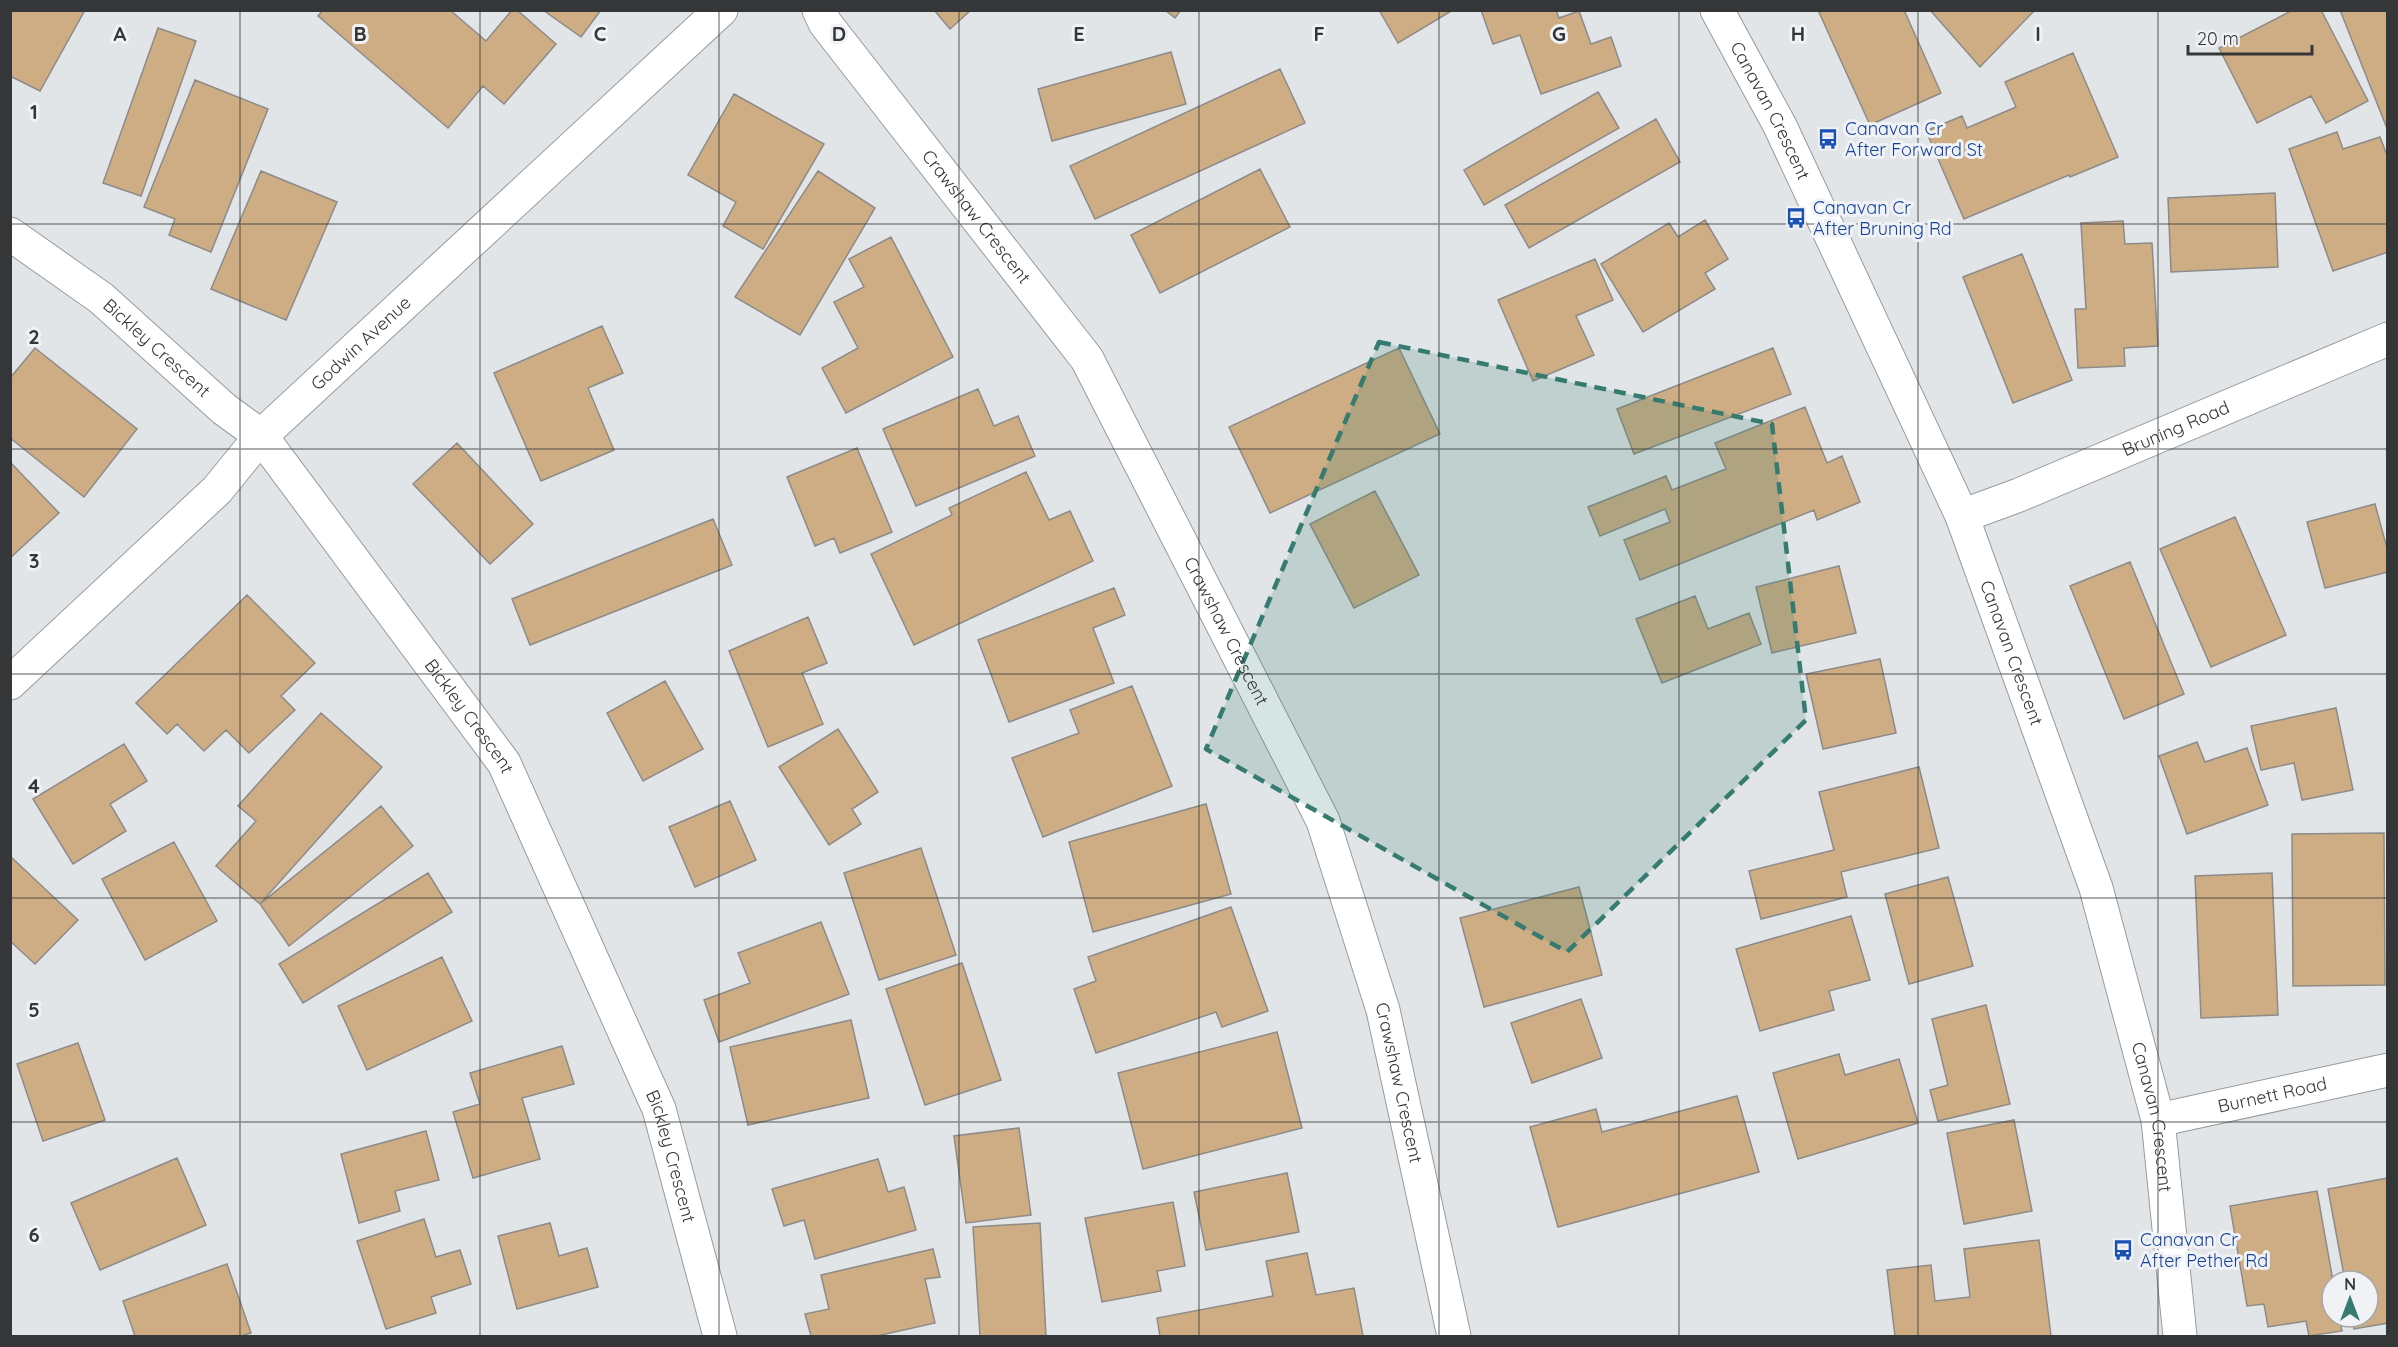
<svg xmlns="http://www.w3.org/2000/svg" width="2398" height="1347" font-family="Quicksand,sans-serif">
<rect width="100%" height="100%" fill="#e2e5e8"/>
<!-- building -->
<path fill="#cead85" stroke="#8d8b88" stroke-width="1.5" d="M10 10H85L40 91 10 76Z
M323 10H450L486 41 512 10H517L556 44 504 104 483 86 448 128 318 16Z
M543 10H601L581 37Z
M934 10H971L950 29Z
M1165 10H1181L1175 18Z
M1379 10H1453L1398 43Z
M1481 10H1556L1559 18 1579 11 1591 44 1611 37 1621 66 1541 94 1520 35 1493 44Z
M1818 10H1904L1941 93 1870 125Z
M1930 10H2035L1980 67Z
M2293 10H2321L2368 101 2326 123 2311 96 2257 123 2219 48Z
M2340 10H2388V131Z
M158 28 196 41 141 196 103 183Z
M1171 52 1186 104 1052 141 1038 89Z
M2073 53 2118 157 2070 177 2069 175 1964 219 1926 131 1962 116 1967 128 2016 107 2005 82Z
M1280 69 1305 123 1095 219 1070 166Z
M195 80 268 109 211 252 169 235 175 219 144 207Z
M1598 92 1619 128 1484 205 1464 170Z
M734 94 824 144 763 249 723 226 736 202 688 175Z
M1656 119 1680 162 1529 248 1505 205Z
M2337 132 2343 149 2380 137 2388 158V252L2333 271 2289 149Z
M1260 169 1290 227 1160 293 1131 235Z
M261 171 337 202 286 320 211 289Z
M818 171 875 208 800 335 735 297Z
M2275 193 2278 267 2171 272 2168 198Z
M1705 220 1728 259 1705 273 1715 289 1643 332 1601 264 1669 223 1678 237Z
M2123 221 2125 244 2152 243 2158 346 2124 348 2125 366 2078 368 2075 309H2086L2081 223Z
M891 237 953 357 846 413 822 368 858 348 834 302 864 287 849 259Z
M2022 254 2072 380 2013 403 1963 277Z
M1595 259 1613 300 1576 316 1594 355 1533 381 1498 300Z
M602 326 623 373 588 388 614 450 541 481 494 373Z
M35 348 137 429 84 497 10 438V378Z
M1399 348 1440 434 1270 513 1229 427Z
M1773 348 1791 394 1634 454 1617 409Z
M978 389 994 426 1018 416 1035 456 916 506 883 429Z
M1805 407 1827 463 1842 456 1860 502 1817 520 1814 510 1640 580 1624 540 1670 522 1665 509 1600 536 1588 507 1666 476 1672 490 1726 469 1715 443Z
M457 443 533 524 490 564 413 484Z
M857 448 892 532 840 553 834 538 815 546 787 477Z
M10 462 59 513 10 558Z
M1026 472 1049 520 1070 511 1093 561 914 645 871 554 952 515 949 508Z
M1375 491 1419 575 1354 608 1310 524Z
M2375 504 2388 552V572L2325 588 2307 522Z
M2235 517 2286 635 2211 667 2160 549Z
M713 519 732 565 530 645 512 599Z
M2130 562 2184 694 2124 719 2070 586Z
M1839 566 1856 633 1772 653 1756 587Z
M1114 588 1125 615 1093 628 1114 683 1009 722 978 640Z
M247 595 315 663 281 696 295 710 249 753 226 730 204 751 177 724 167 734 136 703Z
M1695 596 1708 629 1749 613 1761 644 1662 683 1636 619Z
M808 617 827 663 802 673 823 724 768 747 729 651Z
M1880 659 1896 733 1823 749 1806 674Z
M665 681 703 749 643 781 607 713Z
M1132 686 1172 786 1043 837 1012 758 1079 733 1070 710Z
M2336 708 2353 790 2302 800 2294 763 2261 770 2251 726Z
M321 713 382 767 260 904 216 866 256 821 238 806Z
M838 729 878 792 852 809 861 824 829 845 779 767Z
M2197 742 2205 762 2247 748 2268 805 2187 834 2159 756Z
M124 744 147 781 110 804 126 831 73 864 33 799Z
M1919 767 1939 848 1841 872 1847 897 1761 919 1749 871 1834 850 1819 792Z
M730 801 756 860 695 887 669 827Z
M1206 804 1231 894 1093 932 1069 842Z
M381 806 413 846 289 946 260 904Z
M2384 833 2385 985 2293 986 2292 834Z
M174 842 217 921 145 960 102 879Z
M921 848 956 955 879 980 844 873Z
M10 856 78 920 35 964 10 941Z
M428 873 452 912 303 1003 279 964Z
M2272 873 2278 1015 2201 1018 2195 876Z
M1948 877 1973 966 1909 984 1885 894Z
M1579 887 1602 975 1484 1007 1460 918Z
M1231 907 1268 1011 1222 1027 1216 1012 1096 1053 1074 989 1096 981 1088 957Z
M1851 916 1870 980 1829 991 1834 1010 1760 1031 1736 949Z
M821 922 849 994 719 1042 704 1000 750 983 738 953Z
M442 957 472 1021 367 1070 338 1006Z
M962 963 1001 1080 925 1105 886 989Z
M1581 999 1602 1058 1532 1083 1511 1023Z
M1986 1005 2010 1104 1938 1121 1930 1090 1948 1085 1932 1019Z
M851 1020 869 1098 748 1125 730 1047Z
M1277 1032 1302 1128 1143 1169 1118 1073Z
M78 1043 105 1120 43 1141 17 1064Z
M562 1046 574 1084 522 1098 540 1159 473 1178 453 1112 480 1104 470 1073Z
M1839 1054 1845 1075 1899 1059 1918 1123 1798 1159 1773 1073Z
M1737 1096 1759 1172 1558 1227 1530 1127 1596 1109 1602 1132Z
M2014 1120 2032 1211 1964 1224 1947 1133Z
M1019 1128 1031 1215 966 1223 954 1136Z
M426 1131 439 1180 395 1191 400 1211 359 1223 341 1154Z
M177 1158 206 1225 100 1270 71 1203Z
M878 1159 888 1192 904 1187 916 1230 815 1259 804 1220 784 1226 772 1189Z
M1287 1173 1299 1232 1206 1250 1194 1192Z
M2388 1178V1323L2354 1329 2352 1317H2368V1281H2345L2328 1189Z
M2317 1191 2333 1281 2332 1317H2339L2342 1331 2309 1336 2306 1321 2268 1327 2264 1304 2247 1306 2230 1206Z
M1173 1202 1185 1266 1157 1271 1161 1291 1102 1302 1085 1218Z
M424 1219 436 1257 460 1250 471 1284 431 1297 436 1313 386 1329 357 1241Z
M550 1223 559 1256 587 1248 598 1287 517 1309 498 1236Z
M1040 1223 1046 1336H980L973 1227Z
M2039 1240 2051 1336H1895L1887 1270 1931 1265 1935 1301 1970 1297 1964 1249Z
M933 1249 940 1277 925 1279 935 1323 877 1336H811L805 1314 829 1309 821 1275Z
M1307 1253 1316 1295 1354 1288 1363 1336H1160L1157 1318 1273 1296 1266 1261Z
M227 1264 251 1333 241 1336H135L123 1301Z"/>
<g fill="none" stroke-linecap="round" stroke-linejoin="round">
<!-- minor casing -->
<g stroke="#989b9d" stroke-width="35">
<g id="minor">
<path id="s1" d="M819 10 825 23 1087 359 1323 821 1383 1010 1454 1336"/>
<path id="s2" d="M10 234 101 298 224 409 261 436 504 763 659 1109 720 1336"/>
<path id="s3" d="M1962 516 2019 495 2388 339"/>
<path id="s4" d="M10 683 217 490 261 436 721 10"/>
<path id="s5" d="M2158 1120 2388 1070"/>
</g>
</g>
<!-- tertiary casing -->
<g stroke="#989b9d" stroke-width="35">
<g id="tertiary">
<path id="s6" d="M1717 10 1780 126 1962 516 2096 888 2158 1120 2180 1336"/>
</g>
</g>
<!-- minor -->
<use href="#minor" stroke="#fff" stroke-width="33"/>
<!-- tertiary -->
<use href="#tertiary" stroke="#fff" stroke-width="33"/>
</g>
<!-- marked area -->
<path fill="#367b70" fill-opacity="0.2" stroke="#367b70" stroke-width="4.5" stroke-dasharray="12 8" stroke-linejoin="round" d="M1379 342 1772 424 1806 720 1567 952 1206 749Z"/>
<!-- grid -->
<path fill="none" stroke="#353637" stroke-width="1.5" stroke-opacity="0.55" d="M240 10V1336M480 10V1336M719 10V1336M959 10V1336M1199 10V1336M1439 10V1336M1679 10V1336M1918 10V1336M2158 10V1336M10 224H2388M10 449H2388M10 674H2388M10 898H2388M10 1122H2388"/>
<!-- icons -->
<defs>
<g id="bus-bare" transform="scale(1.62)"><path d="M-5-6H5V4H4V6H2V4H-2V6H-4V4H-5ZM-3.5-4V0h7V-4ZM-3.5 1.2v1.5H-2V1.2ZM2 1.2v1.5H3.5V1.2Z" fill="#1a4fb4" stroke="#f0f2f5" stroke-width="2.5" paint-order="stroke"/></g>
</defs>
<g fill-rule="evenodd">
<use href="#bus-bare" x="1828" y="139"/>
<use href="#bus-bare" x="1796" y="218"/>
<use href="#bus-bare" x="2123" y="1250"/>
</g>
<g text-anchor="middle" stroke-width="6" stroke-linejoin="round" paint-order="stroke">
<!-- street labels -->
<g font-size="18" fill="#353637" stroke="#f0f2f5">
<text dy="6" stroke="none"><textPath href="#s6" startOffset="114">Canavan Crescent</textPath></text>
<text dy="6" stroke="none"><textPath href="#s1" startOffset="260">Crawshaw Crescent</textPath></text>
<text dy="6" stroke="none"><textPath href="#s4" startOffset="489">Godwin Avenue</textPath></text>
<text dy="6" stroke="none"><textPath href="#s2" startOffset="186">Bickley Crescent</textPath></text>
<text dy="6" stroke="none"><textPath href="#s3" startOffset="231">Bruning Road</textPath></text>
<text dy="6" stroke="none"><textPath href="#s1" startOffset="746">Crawshaw Crescent</textPath></text>
<text dy="6" stroke="none"><textPath href="#s6" startOffset="708">Canavan Crescent</textPath></text>
<text dy="6" stroke="none"><textPath href="#s2" startOffset="672">Bickley Crescent</textPath></text>
<text dy="6" stroke="none"><textPath href="#s1" startOffset="1232">Crawshaw Crescent</textPath></text>
<text dy="6" stroke="none"><textPath href="#s5" startOffset="117">Burnett Road</textPath></text>
<text dy="6" stroke="none"><textPath href="#s6" startOffset="1194">Canavan Crescent</textPath></text>
<text dy="6" stroke="none"><textPath href="#s2" startOffset="1158">Bickley Crescent</textPath></text>
</g>
<!-- transit labels -->
<g font-size="18" fill="#164399" stroke="#f0f2f5" text-anchor="start">
<text x="1845" y="135">Canavan Cr<tspan x="1845" dy="21">After Forward St</tspan></text>
<text x="1813" y="214">Canavan Cr<tspan x="1813" dy="21">After Bruning Rd</tspan></text>
<text x="2140" y="1246">Canavan Cr<tspan x="2140" dy="21">After Pether Rd</tspan></text>
</g>
</g>
<g font-size="20" text-anchor="middle" font-weight="bold" fill="#353637" stroke="#f0f2f5" stroke-width="6" stroke-linejoin="round" paint-order="stroke">
<text x="120" y="41">A</text>
<text x="360" y="41">B</text>
<text x="600" y="41">C</text>
<text x="839" y="41">D</text>
<text x="1079" y="41">E</text>
<text x="1319" y="41">F</text>
<text x="1559" y="41">G</text>
<text x="1798" y="41">H</text>
<text x="2038" y="41">I</text>
<text x="34" y="119">1</text>
<text x="34" y="344">2</text>
<text x="34" y="568">3</text>
<text x="34" y="793">4</text>
<text x="34" y="1017">5</text>
<text x="34" y="1242">6</text>
</g>
<!-- border -->
<rect width="2398" height="1347" fill="none" stroke="#353637" stroke-width="24"/>
<!-- north arrow -->
<g transform="translate(2350 1299)"><circle r="28" fill="#f0f2f5" stroke="#a5a7a9" stroke-width="1.5"/>
<path d="M0-4.5L10 22L0 15L-10 22Z" fill="#367b70"/>
<text y="-9" font-size="16" font-weight="bold" text-anchor="middle" fill="#353637">N</text>
</g>
<!-- scale -->
<path d="M2188 45v9h124v-9" fill="none" stroke="#353637" stroke-width="3"/>
<text x="2197" y="45" font-size="18" fill="#353637" stroke="#f0f2f5" stroke-width="4.5" paint-order="stroke">20 m</text>
</svg>
